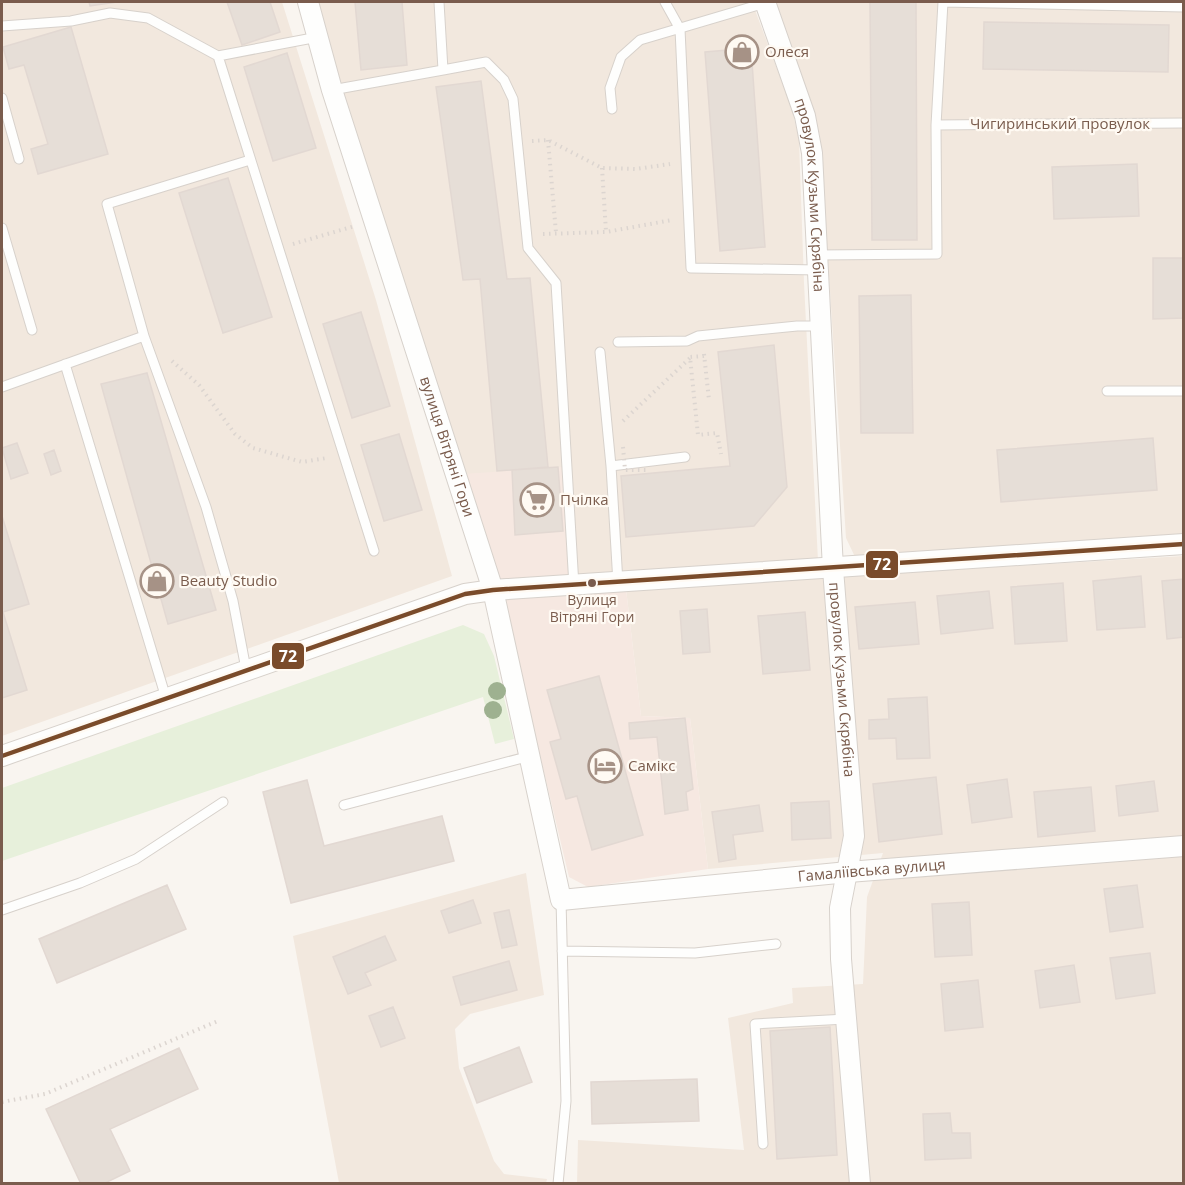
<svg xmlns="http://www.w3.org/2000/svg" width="1185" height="1185" font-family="'Open Sans',sans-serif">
<rect width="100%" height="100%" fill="#f9f5f0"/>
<!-- residential -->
<path fill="#f2e8de" d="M2 2H282L376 300 452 576 2 736Z
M315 2H752L792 109 799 140 804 283 818 561 571 576 463 474 354 133Z
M775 2H1183V537L857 561 846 538 820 136 806 88Z
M1183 556V1183L577 1184 578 1140 744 1150 728 1018 793 1003 792 988 863 984 867 897 883 853 708 869 690 718 641 716 626 589Z
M526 873 544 995 470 1014 455 1029 459 1068 494 1161 504 1174 547 1179 546 1183H339L293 936Z"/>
<!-- commercial -->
<path fill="#f6e8e1" d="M562 467 571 576 505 582 497 577 463 474Z
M626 589 641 716 690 718 708 869 588 887 569 877 503 600Z"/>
<!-- green -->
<path fill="#e7f0db" d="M463 625 484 634 494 656 514 739 495 744 483 697 2 861V788Z"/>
<!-- building -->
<path fill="#e6ded7" stroke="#e2d8d2" stroke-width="1.5" d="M89 2H117L90 6Z
M227 2H270L280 32 242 45Z
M355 2H402L407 65 361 70Z
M870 2H916L917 240H872Z
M984 22 1169 25 1168 72 983 69Z
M71 27 108 154 38 174 31 149 48 144 24 65 9 69 3 47Z
M751 48 765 247 720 251 705 52Z
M287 53 316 148 273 161 244 67Z
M481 81 507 279 530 278 548 467 497 471 480 279 463 280 436 87Z
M1137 164 1139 216 1054 219 1052 167Z
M228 178 272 317 223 333 179 193Z
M1153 258H1184V318L1153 319Z
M911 295 913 433H861L859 296Z
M361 312 390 406 352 418 323 324Z
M774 345 787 487 754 526 626 537 621 476 730 466 718 352Z
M147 373 216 610 168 624 101 384Z
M399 434 422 510 384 521 361 445Z
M1153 438 1157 490 1001 502 997 450Z
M17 443 28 473 11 479 2 448Z
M54 450 61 471 51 475 44 454Z
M558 467 563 531 515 535 512 470Z
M2 516 29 604 3 612 27 690 2 698Z
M1141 576 1145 627 1097 630 1093 581Z
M1184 579V637L1167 639 1162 581Z
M1063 583 1067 641 1015 644 1011 587Z
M989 591 993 628 941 634 937 596Z
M915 602 919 644 859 649 855 607Z
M707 609 710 652 683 654 680 611Z
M805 612 810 670 763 674 758 616Z
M599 676 643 835 592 850 577 796 566 799 550 742 561 739 547 690Z
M927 697 930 758 897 759 896 738 869 739V720L889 719 888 699Z
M685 718 693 789 686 792 688 810 665 814 657 737 630 739 629 723Z
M936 777 942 834 879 842 873 784Z
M1007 779 1012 817 972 823 967 785Z
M307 780 324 846 442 816 454 861 291 903 263 792Z
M1154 781 1158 811 1119 816 1116 786Z
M1091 787 1095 831 1038 837 1034 792Z
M829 801 831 838 792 840 791 803Z
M759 805 763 831 733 835 736 859 719 862 712 812Z
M167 885 186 929 57 983 39 939Z
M1137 885 1143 927 1110 932 1104 889Z
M473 900 481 923 449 933 441 911Z
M969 902 972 955 935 957 932 904Z
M509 910 517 945 502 948 494 913Z
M385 936 396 960 365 973 371 985 348 994 333 957Z
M1150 953 1155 993 1116 999 1110 958Z
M509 961 517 990 461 1005 453 977Z
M1074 965 1080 1002 1040 1008 1035 971Z
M978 980 983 1027 945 1031 941 984Z
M393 1007 405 1038 381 1047 369 1016Z
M830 1027 837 1155 777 1159 770 1031Z
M519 1047 532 1082 477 1103 464 1068Z
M179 1048 198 1089 110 1129 130 1171 103 1184H81L46 1109Z
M697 1079 699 1121 592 1124 591 1082Z
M950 1113 952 1133H970L971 1158 925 1160 923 1114Z"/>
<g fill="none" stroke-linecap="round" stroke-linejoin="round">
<!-- lane casing -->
<g stroke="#d7d1cb" stroke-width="11">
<path id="lane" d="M665 2 680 29 691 268 818 270
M943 2 1184 7
M2 26 71 21 110 13 148 18 218 56 318 37
M218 56 374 551
M443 70 486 62 504 80 513 99 528 248 556 283 574 586
M332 90 443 70 439 2
M2 98 19 159
M612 109 610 88 621 57 640 40 765 3
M936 125 1184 123
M2 228 32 330
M817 255 937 254 936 125 943 2
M144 336 206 507 233 601 246 669
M618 342 687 341 698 336 797 326H821
M600 352 611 466
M65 364 166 698
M2 387 144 336 107 204 250 160
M1107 391H1184
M618 583 611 466 685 457
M344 805 530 756
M2 910 80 883 136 859 223 802
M562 951 695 953 776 944
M763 1144 755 1024 846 1019
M558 1184 566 1101 561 900"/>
</g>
<!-- street casing -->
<g stroke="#d7d1cb" stroke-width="22">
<g id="street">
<path id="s1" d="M308 2 332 90 493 590 561 900 848 872 1184 846"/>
<path id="s2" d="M765 2 805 116 812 153 833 569 854 836 840 908 841 959 860 1184"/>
<path d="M2 756 465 594 493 590 1184 544"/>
</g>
</g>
<!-- path -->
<path stroke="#dcd5d0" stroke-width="4" stroke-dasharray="1.5 4.5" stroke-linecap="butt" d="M548 140 556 233
M532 141 548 140 602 168 636 169 670 164
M602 168 606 232
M543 234 606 232 672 220
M293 244 355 226
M704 354 709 400
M704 356 690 357 698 435 717 433 721 454
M172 361 199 385 235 434 253 448 302 462 327 458
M623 421 690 358
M2 1102 45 1094 218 1021"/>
<!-- lane -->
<use href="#lane" stroke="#fefefd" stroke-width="9"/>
<!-- street -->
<use href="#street" stroke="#fefefd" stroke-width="20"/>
<!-- path-bridge -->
<path stroke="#dcd5d0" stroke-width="4" stroke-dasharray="1.5 4.5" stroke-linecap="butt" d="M623 447 625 470H646"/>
<!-- bus-1 casing -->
<g stroke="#fffaf3" stroke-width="9">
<path id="bus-1" d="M2 756 465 594 493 590 1184 544"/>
</g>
<!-- bus-1 -->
<use href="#bus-1" stroke="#7a4b2a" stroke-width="4.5"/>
</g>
<!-- trees -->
<g fill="#9eb190">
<circle cx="497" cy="691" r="9"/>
<circle cx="493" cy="710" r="9"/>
</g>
<!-- icons -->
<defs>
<g id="shop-ring" transform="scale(1.725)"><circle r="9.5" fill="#fffaf3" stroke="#a69286" stroke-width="1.5"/><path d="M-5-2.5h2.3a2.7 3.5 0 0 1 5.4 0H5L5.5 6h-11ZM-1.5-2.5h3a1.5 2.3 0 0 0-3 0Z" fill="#a69286"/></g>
<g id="supermarket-ring" transform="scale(1.725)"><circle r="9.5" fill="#fffaf3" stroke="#a69286" stroke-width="1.5"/><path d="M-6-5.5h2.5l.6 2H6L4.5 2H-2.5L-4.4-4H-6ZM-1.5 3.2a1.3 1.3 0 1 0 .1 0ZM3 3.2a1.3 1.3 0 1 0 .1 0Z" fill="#a69286"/></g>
<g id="hotel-ring" transform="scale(1.725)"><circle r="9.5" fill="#fffaf3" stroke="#a69286" stroke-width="1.5"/><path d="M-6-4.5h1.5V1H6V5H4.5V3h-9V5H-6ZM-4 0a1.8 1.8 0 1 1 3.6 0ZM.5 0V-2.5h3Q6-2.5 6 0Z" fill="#a69286"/></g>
</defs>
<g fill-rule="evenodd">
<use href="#shop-ring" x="742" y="52"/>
<use href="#supermarket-ring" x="537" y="500"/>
<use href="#shop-ring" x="157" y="581"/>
<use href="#hotel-ring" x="605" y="766"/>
</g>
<!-- markers -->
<circle fill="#7a5c4d" stroke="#fffaf3" stroke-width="2" cx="592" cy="583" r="5"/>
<g text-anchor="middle" stroke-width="4.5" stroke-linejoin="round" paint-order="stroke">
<!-- bus labels -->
<g font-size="14" fill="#7a5c4d" stroke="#fffaf3">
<text x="592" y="605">Вулиця<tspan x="592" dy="17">Вітряні Гори</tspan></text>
</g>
<!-- poi labels -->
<g font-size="15" fill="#7a5c4d" stroke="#fffaf3" text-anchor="start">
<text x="765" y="57">Олеся</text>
<text x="560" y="505">Пчілка</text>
<text x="180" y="586">Beauty Studio</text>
<text x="628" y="771">Самікс</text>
</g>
<!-- street labels -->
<g font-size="15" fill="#7a5c4d" stroke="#fffaf3">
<text x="1060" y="129">Чигиринський провулок</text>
<text dy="5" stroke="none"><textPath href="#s2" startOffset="200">провулок Кузьми Скрябіна</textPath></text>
<text dy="5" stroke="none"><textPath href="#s1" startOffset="466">вулиця Вітряні Гори</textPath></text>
<text dy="5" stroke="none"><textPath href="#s2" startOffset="686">провулок Кузьми Скрябіна</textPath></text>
<text dy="5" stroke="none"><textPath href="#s1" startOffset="1246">Гамаліївська вулиця</textPath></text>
</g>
</g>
<g stroke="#fffaf3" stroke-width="2">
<rect x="865" y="550" width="34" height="29" rx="6" fill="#7a4b2a"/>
<rect x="271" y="642" width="34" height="28" rx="6" fill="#7a4b2a"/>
</g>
<g font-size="16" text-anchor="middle" font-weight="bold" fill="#fff">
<text x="882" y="570">72</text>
<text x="288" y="662">72</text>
</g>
<!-- border -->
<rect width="1185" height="1185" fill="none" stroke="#7a5c4d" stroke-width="6"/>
</svg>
